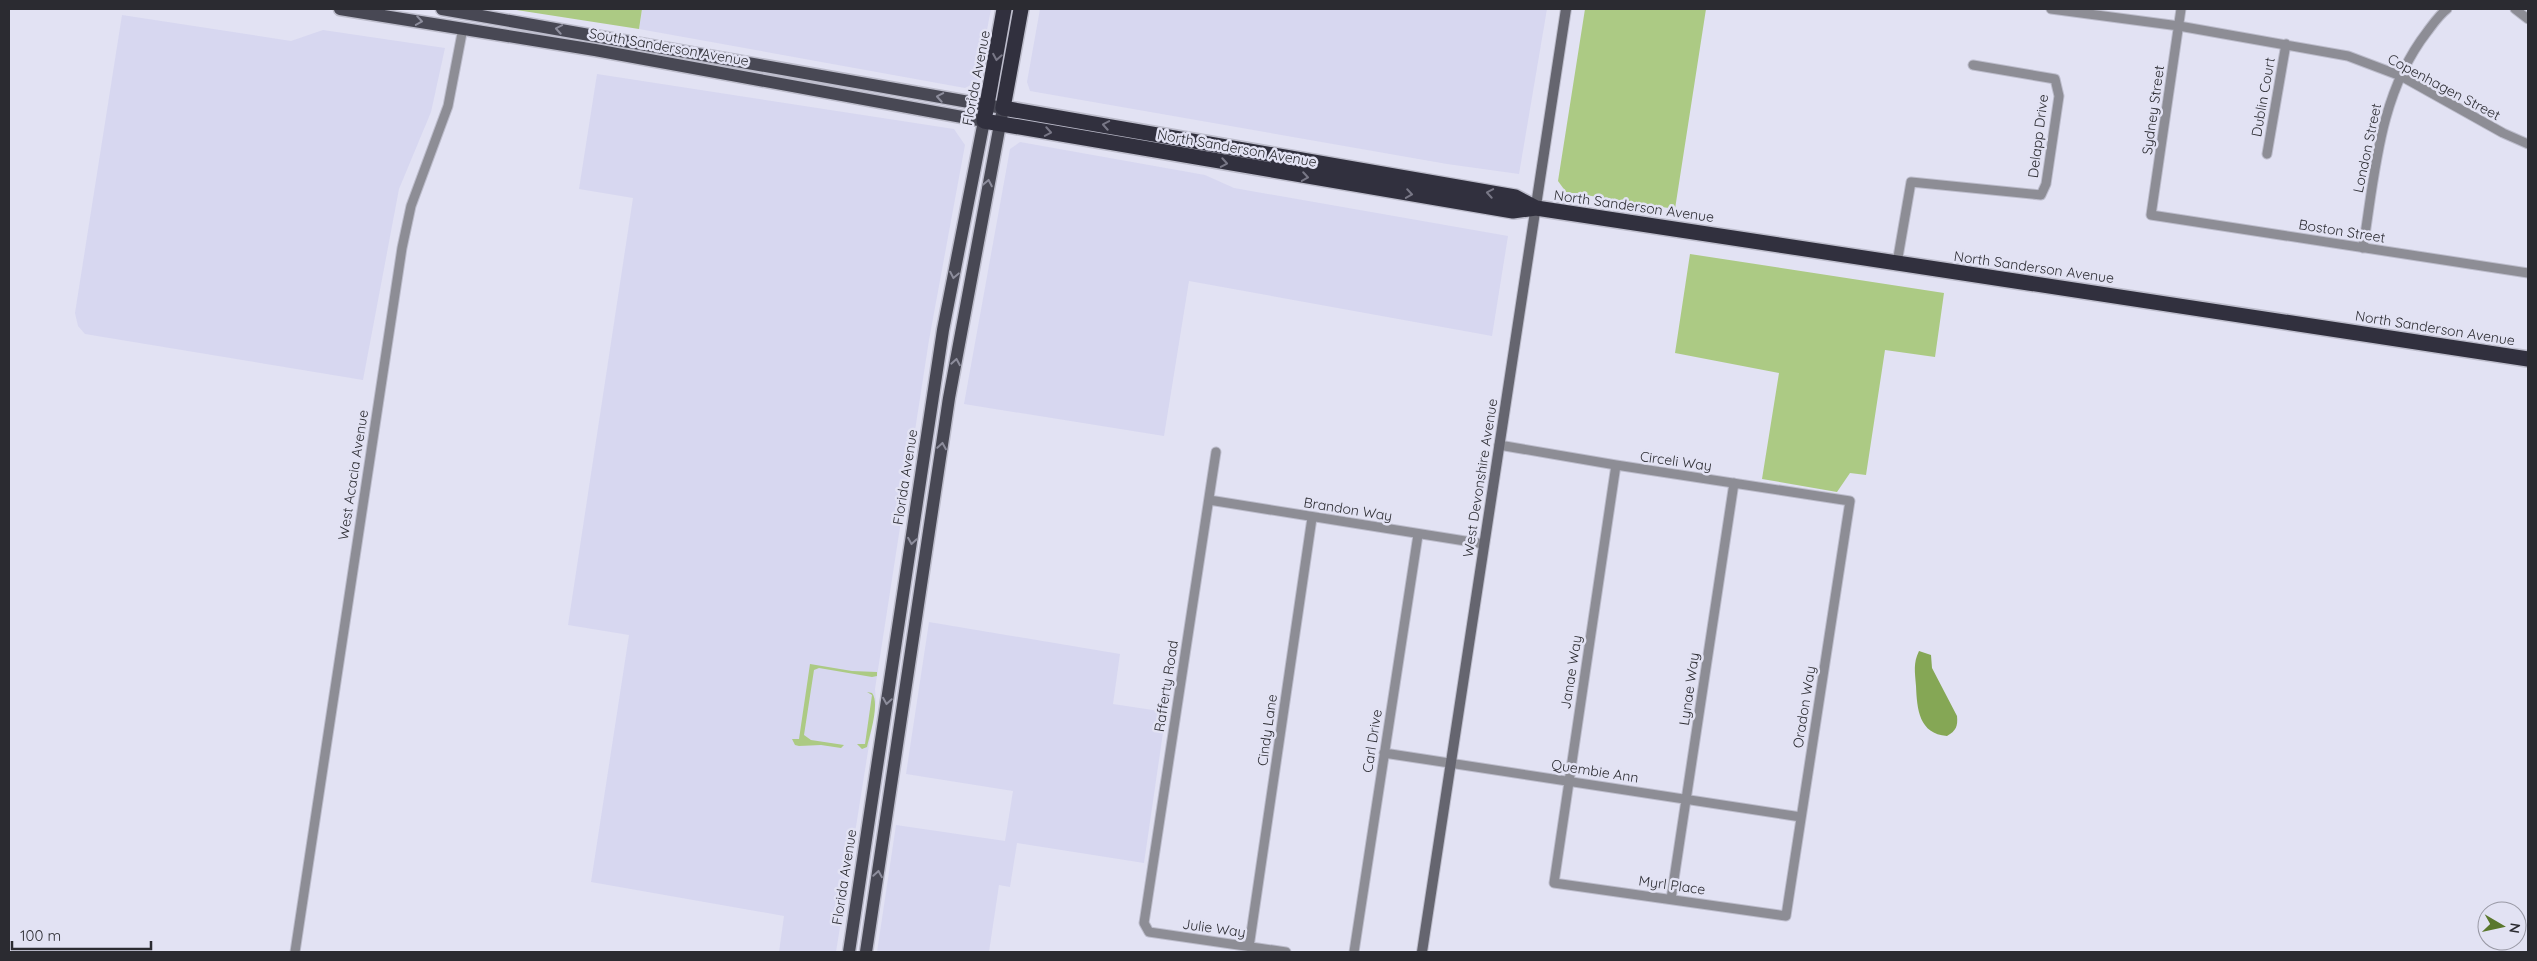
<svg xmlns="http://www.w3.org/2000/svg" width="2537" height="961" font-family="Quicksand,sans-serif">
<rect width="100%" height="100%" fill="#e2e2f3"/>
<!-- built -->
<path fill="#d7d7f0" d="M642 9H991L977 82 965 88 639 29Z
M1040 9H1547L1519 174 1447 164 1030 91 1027 82Z
M122 15 291 41 323 30 445 48 431 112 399 189 363 380 85 334 78 326 75 313Z
M597 74 954 129 965 145 929 340 875 689 876 701 836 952H779L784 916 591 882 629 635 568 625 633 198 579 189Z
M1020 142 1205 175 1234 188 1508 236 1492 336 1189 281 1164 436 964 404 1010 149Z
M929 622 1120 654 1113 704 1166 712 1144 863 1017 843 1010 887 999 885 989 952H877L896 825 1005 841 1013 791 906 774Z"/>
<!-- green -->
<path fill="#acca84" d="M510 9H642L639 29Z
M1585 9H1706L1675 209 1566 192 1558 181Z
M1690 254 1944 293 1935 357 1885 350 1866 475 1850 473 1837 492 1762 479 1779 373 1675 353Z
M810 664 852 671 877 672V676L872 677 819 668 814 670 804 735 811 740 844 745 841 748 821 745 799 746 795 745 792 739H799Z
M867 692 872 693C880 703 870 734 867 747L862 749 857 744H865L872 695Z"/>
<!-- water -->
<path fill="#85a755" d="M1919 651 1931 655 1932 668 1957 716C1958 726 1956 731 1947 736 1919 734 1917 709 1916 686 1915 672 1913 663 1919 651Z"/>
<g fill="none" stroke-linecap="round" stroke-linejoin="round">
<!-- street casing -->
<g stroke="#bdbdcc" stroke-width="11">
<path id="street" d="M2051 9 2179 26 2348 56 2401 76 2503 133 2528 144
M2181 9 2151 215 2528 273
M2515 9 2528 19
M2267 154 2286 44
M2363 248C2375 173 2379 94 2427 32 2433 24 2439 15 2447 9
M1897 263 1911 182 2041 195 2046 184 2059 96 2055 79 1973 65
M1499 445 1616 465 1850 501 1786 916 1554 883 1616 465
M1216 452 1144 923 1149 932 1286 952
M1209 500 1484 544
M1384 753 1801 817
M1671 899 1734 483
M1249 947 1312 518
M295 952 402 248 411 206 448 106 463 28
M1354 952 1418 535"/>
</g>
<!-- secondary casing -->
<g stroke="#bdbdcc" stroke-width="12">
<path id="secondary" d="M1422 952 1566 9"/>
</g>
<!-- primary casing -->
<g stroke="#bdbdcc" stroke-width="15">
<path id="primary" d="M340 9 595 50 984 121 943 330 849 952
M442 9 1003 108 949 398 866 952"/>
</g>
<!-- highway casing -->
<g stroke="#bdbdcc" stroke-width="18">
<path id="highway" d="M1004 9 984 121 1513 211 1536 208 2528 359
M1021 9 1003 108 1515 197 1536 208"/>
</g>
<!-- street -->
<use href="#street" stroke="#8d8d95" stroke-width="9"/>
<!-- secondary -->
<use href="#secondary" stroke="#65656f" stroke-width="10"/>
<!-- primary -->
<use href="#primary" stroke="#484854" stroke-width="12"/>
<!-- highway -->
<use href="#highway" stroke="#31303e" stroke-width="15"/>
</g>
<!-- one-way arrows -->
<defs><path id="oneway-chevron" d="M-2-3.5L2.5 0L-2 3.5" fill="none" stroke-width="1.6" stroke-linecap="round" stroke-linejoin="round" transform="scale(1.25)"/></defs>
<g stroke="#8d8d9c">
<use href="#oneway-chevron" transform="translate(419 21) rotate(9)"/>
<use href="#oneway-chevron" transform="translate(559 29) rotate(-170)"/>
<use href="#oneway-chevron" transform="translate(940 97) rotate(-170)"/>
<use href="#oneway-chevron" transform="translate(988 183) rotate(-79)"/>
<use href="#oneway-chevron" transform="translate(954 275) rotate(101)"/>
<use href="#oneway-chevron" transform="translate(956 362) rotate(-80)"/>
<use href="#oneway-chevron" transform="translate(942 446) rotate(-81)"/>
<use href="#oneway-chevron" transform="translate(912 541) rotate(99)"/>
<use href="#oneway-chevron" transform="translate(887 701) rotate(99)"/>
<use href="#oneway-chevron" transform="translate(878 874) rotate(-81)"/>
</g>
<g stroke="#787786">
<use href="#oneway-chevron" transform="translate(997 57) rotate(100)"/>
<use href="#oneway-chevron" transform="translate(1106 125) rotate(-170)"/>
<use href="#oneway-chevron" transform="translate(1048 132) rotate(10)"/>
<use href="#oneway-chevron" transform="translate(1224 163) rotate(10)"/>
<use href="#oneway-chevron" transform="translate(1305 177) rotate(9)"/>
<use href="#oneway-chevron" transform="translate(1490 193) rotate(-170)"/>
<use href="#oneway-chevron" transform="translate(1409 194) rotate(9)"/>
</g>
<g text-anchor="middle" stroke-width="5" stroke-linejoin="round" paint-order="stroke">
<!-- street labels -->
<g font-size="14" fill="#2b2b31" stroke="#e2e2f3">
<text transform="translate(669 47) rotate(10)" y="5">South Sanderson Avenue</text>
<text transform="translate(976 78) rotate(-79)" y="5">Florida Avenue</text>
<text transform="translate(2444 87) rotate(28)" y="5">Copenhagen Street</text>
<text transform="translate(2263 97) rotate(-80)" y="5">Dublin Court</text>
<text transform="translate(2153 110) rotate(-82)" y="5">Sydney Street</text>
<text transform="translate(2038 136) rotate(-83)" y="5">Delapp Drive</text>
<text transform="translate(1237 148) rotate(10)" y="5">North Sanderson Avenue</text>
<text transform="translate(2367 148) rotate(-78)" y="5">London Street</text>
<text transform="translate(1634 206) rotate(8)" y="5">North Sanderson Avenue</text>
<text transform="translate(2342 231) rotate(9)" y="5">Boston Street</text>
<text transform="translate(2034 267) rotate(8)" y="5">North Sanderson Avenue</text>
<text transform="translate(2435 328) rotate(9)" y="5">North Sanderson Avenue</text>
<text transform="translate(1676 461) rotate(8)" y="5">Circeli Way</text>
<text transform="translate(353 475) rotate(-81)" y="5">West Acacia Avenue</text>
<text transform="translate(905 477) rotate(-81)" y="5">Florida Avenue</text>
<text transform="translate(1480 478) rotate(-81)" y="5">West Devonshire Avenue</text>
<text transform="translate(1348 509) rotate(9)" y="5">Brandon Way</text>
<text transform="translate(1571 672) rotate(-81)" y="5">Janae Way</text>
<text transform="translate(1166 686) rotate(-81)" y="5">Rafferty Road</text>
<text transform="translate(1689 689) rotate(-82)" y="5">Lynae Way</text>
<text transform="translate(1804 707) rotate(-81)" y="5">Oradon Way</text>
<text transform="translate(1267 730) rotate(-82)" y="5">Cindy Lane</text>
<text transform="translate(1372 741) rotate(-81)" y="5">Carl Drive</text>
<text transform="translate(1595 771) rotate(9)" y="5">Quembie Ann</text>
<text transform="translate(844 877) rotate(-81)" y="5">Florida Avenue</text>
<text transform="translate(1672 885) rotate(8)" y="5">Myrl Place</text>
<text transform="translate(1214 928) rotate(8)" y="5">Julie Way</text>
</g>
</g>
<!-- border -->
<rect width="2537" height="961" fill="none" stroke="#2b2b31" stroke-width="20"/>
<!-- north arrow -->
<g transform="translate(2502 926) rotate(99)"><circle r="24" fill="#e2e2f3" stroke="#9999a5"/>
<path d="M0-4L9 19L0 12L-9 19Z" fill="#5a772c"/>
<text y="-8" font-size="14" font-weight="bold" text-anchor="middle" fill="#2b2b31">N</text>
</g>
<!-- scale -->
<path d="M12 941v8h139v-8" fill="none" stroke="#2b2b31" stroke-width="2.5"/>
<text x="20" y="941" font-size="15" fill="#2b2b31" stroke="#e2e2f3" stroke-width="4" paint-order="stroke">100 m</text>
</svg>
